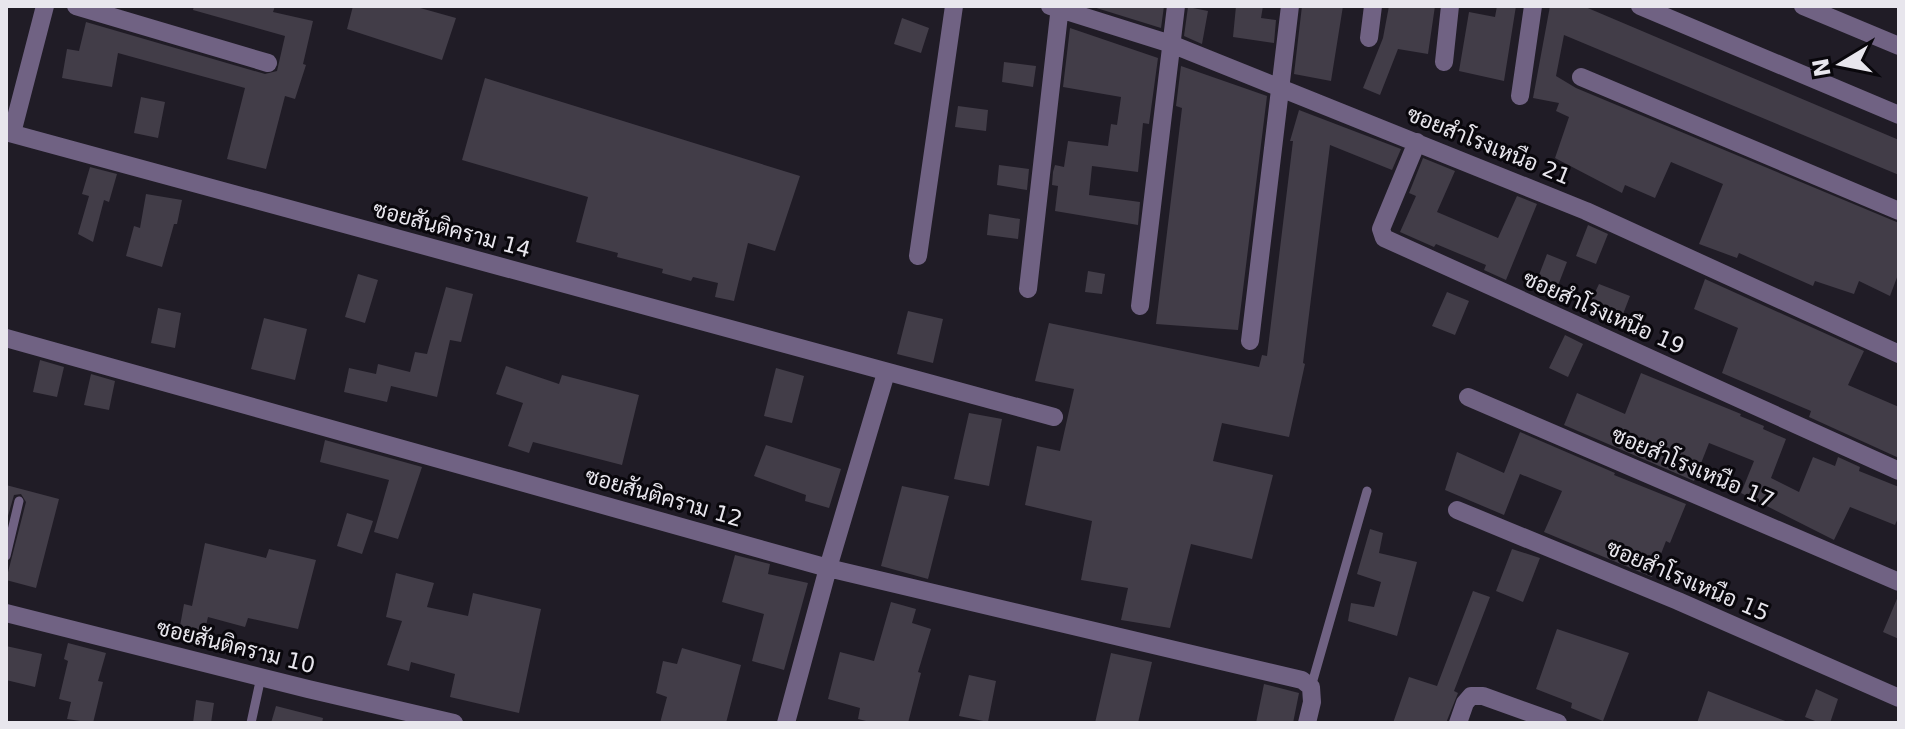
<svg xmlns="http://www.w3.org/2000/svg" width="1905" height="729" font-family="'DejaVu Sans',Sarabun,sans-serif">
<rect width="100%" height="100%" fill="#201c26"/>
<!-- building -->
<path fill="#423d48" d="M194 6H275L273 12 313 21 303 64 306 65 295 99 285 96 266 169 227 159 245 88 118 53 112 87 62 78 67 49 79 51 86 22 265 74 277 71 285 36 193 10Z
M353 6H413L456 18 442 60 347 29Z
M1090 6H1164L1161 28Z
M1236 6H1263L1261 18 1276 20 1274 43 1233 37Z
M1302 6H1343L1331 81 1294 74Z
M1389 6H1435L1428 54 1398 49 1380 95 1363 88 1383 38Z
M1497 6H1516L1504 81 1459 71 1469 12 1495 17Z
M1550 6H1583L1899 140V175L1564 35 1556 76 1576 88 1899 223V272L1890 296 1859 281 1854 294 1815 281 1813 286 1739 253 1737 258 1699 244 1723 184 1671 162 1655 198 1625 185 1622 193 1555 158 1569 117 1556 111 1559 103 1533 98Z
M1188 7 1208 11 1202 44 1184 36Z
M902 18 929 28 921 53 894 44Z
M1070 28 1158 58 1149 124 1143 123 1138 172 1092 166 1089 195 1140 202 1138 225 1055 211 1058 186 1052 185 1053 172 1055 165 1064 167 1068 141 1108 146 1111 124 1117 125 1121 97 1063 87Z
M1004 62 1036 66 1033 87 1002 82Z
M1181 66 1267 96 1238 330 1156 324 1182 108 1176 106Z
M485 78 800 176 775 251 748 243 734 301 715 297 718 283 693 277 691 281 662 273 663 269 617 257 618 253 576 242 588 197 462 160Z
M141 97 165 102 158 138 134 133Z
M958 106 988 110 986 131 955 127Z
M1299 110 1401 149 1392 170 1330 145 1303 363 1305 364 1289 437 1222 423 1213 461 1273 475 1252 559 1191 544 1170 628 1121 620 1128 588 1081 580 1092 521 1025 505 1037 446 1060 451 1074 389 1035 381 1049 323 1259 367 1262 355 1267 356 1293 141H1290Z
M1423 158 1455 171 1437 212 1498 238 1517 196 1537 204 1506 280 1484 270 1486 265 1436 244 1434 247 1400 232 1416 196 1409 193Z
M999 165 1029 169 1027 190 997 185Z
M90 167 117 174 109 202 104 200 93 242 78 234 89 196 82 194Z
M146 194 182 200 177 224H174L162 267 126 256 134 226 140 228Z
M989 214 1020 219 1018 239 987 235Z
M1588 225 1608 234 1596 264 1576 256Z
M1547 254 1567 262 1554 296 1534 288Z
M1088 271 1105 274 1102 294 1085 292Z
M358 274 378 280 365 323 345 317Z
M1705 279 1864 351 1848 385 1899 407V458L1809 417 1811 411 1722 373 1738 328 1694 309Z
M1599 284 1630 296 1620 322 1588 307Z
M446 287 473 294 461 342 450 340 437 397 391 386 387 402 344 392 349 368 376 374 378 364 410 372 415 352 427 354Z
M1447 292 1469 301 1455 335 1432 326Z
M158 308 181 313 175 348 151 343Z
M908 311 943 319 933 363 897 354Z
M264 318 307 329 295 380 251 369Z
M1565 335 1583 344 1568 377 1549 368Z
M40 360 64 367 57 397 33 392Z
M506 366 559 384 562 375 639 395 622 465 533 442 529 453 508 446 523 403 496 394Z
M776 368 804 376 792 423 764 416Z
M1641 373 1741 414 1740 416 1764 426 1763 429 1786 439 1771 478 1799 492 1813 457 1835 466 1838 457 1860 467 1859 471 1899 487V516L1895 525 1850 507 1834 540 1741 493 1754 461 1709 443 1694 481 1564 425 1577 393 1625 414Z
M91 374 115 381 109 410 84 405Z
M969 413 1002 419 989 486 954 479Z
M1520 432 1615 473 1614 475 1686 504 1670 543 1666 541 1652 577 1544 532 1562 491 1520 474 1504 515 1445 490 1457 452 1504 473Z
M325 440 422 467 398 539 374 532 389 480 320 462Z
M766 445 841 469 829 508 805 501 806 495 754 476Z
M6 485 59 499 36 588 6 580 26 502 21 494 14 495 6 523Z
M902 486 949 496 928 579 881 566Z
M347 513 373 521 362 554 337 546Z
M1370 529 1383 533 1379 553 1417 562 1397 636 1348 621 1351 603 1374 607 1381 582 1357 574Z
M205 543 266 558 269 549 316 560 298 629 248 618 245 627 208 617 202 642 178 637 184 604 192 606Z
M1512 549 1540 558 1523 602 1496 591Z
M735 555 770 564 768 574 808 583 784 670 752 661 764 614 722 602Z
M396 573 434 583 427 607 468 616 473 593 541 609 519 713 450 697 455 674 411 662 409 671 387 665 402 621 386 617Z
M1473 591 1490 597 1454 691 1458 693 1446 723H1393L1409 677 1437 686Z
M1899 594V639L1883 632Z
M891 602 916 609 912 623 931 629 918 672 921 673 908 723H874L858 719 860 708 828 699 840 652 874 661Z
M1557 629 1629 653 1603 721 1571 708 1572 703 1536 689Z
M68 643 106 653 98 681 103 682 93 723 67 719 71 702 59 699 68 661 64 659Z
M6 646 42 654 35 687 6 680Z
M682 648 741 665 726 723H660L667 697 656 693 663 661 677 664Z
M1111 653 1152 662 1138 723H1095Z
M969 675 996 681 988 722 959 716Z
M1264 684 1299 693 1293 723H1256Z
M1816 689 1838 699 1830 723H1820L1805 717Z
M1708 691 1788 722V723H1697Z
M196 700 214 703 211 723H193Z
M276 706 323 718 322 723H271Z"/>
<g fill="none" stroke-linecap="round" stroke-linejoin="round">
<!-- lane -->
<path stroke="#706283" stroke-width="9" d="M6 556 19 501
M1311 687 1367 491
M251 723 261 677"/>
<!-- street -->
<path stroke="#706283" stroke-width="18" d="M76 6 268 63
M1050 6 1171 44 1586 211 1899 354
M1640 6 1899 115
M1803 6 1899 46
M1369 38 1373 6
M1444 62 1450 6
M1581 77 1899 211
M1520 96 1533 6
M6 132 1054 417
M12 133 45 6
M1417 142 1381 229 1384 238 1899 471
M918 256 954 6
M1028 289 1060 6
M1140 306 1176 6
M6 338 828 568 1302 680 1311 687 1312 702 1307 723
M1250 341 1290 6
M1468 397 1899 582
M1457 510 1678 601 1899 698
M6 613 308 689 454 723
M786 723 828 568 886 373
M1458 723 1465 703 1471 696H1483L1558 723"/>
</g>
<g text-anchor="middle" stroke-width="6" stroke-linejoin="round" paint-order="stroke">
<!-- street labels -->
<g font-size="22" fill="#e8e6ed" stroke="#09070c">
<text transform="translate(1489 145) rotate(22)" y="8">ซอยสำโรงเหนือ 21</text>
<text transform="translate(452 229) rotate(15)" y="8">ซอยสันติคราม 14</text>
<text transform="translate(1604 312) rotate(24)" y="8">ซอยสำโรงเหนือ 19</text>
<text transform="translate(1693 467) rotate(23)" y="8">ซอยสำโรงเหนือ 17</text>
<text transform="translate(664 497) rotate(16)" y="8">ซอยสันติคราม 12</text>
<text transform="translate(1688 580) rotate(23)" y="8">ซอยสำโรงเหนือ 15</text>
<text transform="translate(236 646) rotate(14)" y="8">ซอยสันติคราม 10</text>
</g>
</g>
<!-- border -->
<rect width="1905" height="729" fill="none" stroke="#e8e6ed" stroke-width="16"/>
<!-- north arrow -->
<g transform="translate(1841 64) rotate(260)" stroke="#09070c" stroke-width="6" paint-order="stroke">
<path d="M0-6L14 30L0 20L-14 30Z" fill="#e8e6ed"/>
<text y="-12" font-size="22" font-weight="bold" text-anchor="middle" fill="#e8e6ed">N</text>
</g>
</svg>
